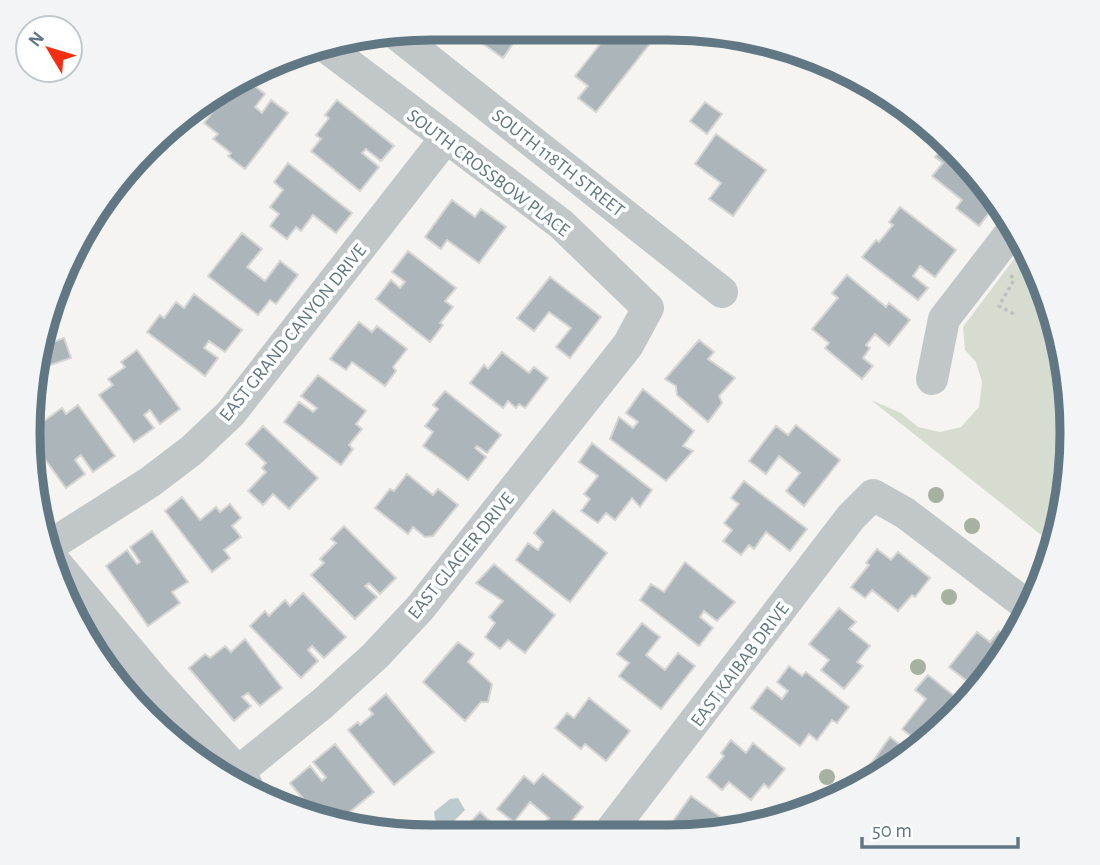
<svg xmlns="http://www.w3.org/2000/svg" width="1100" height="865" font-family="'Alegreya Sans',sans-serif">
<rect width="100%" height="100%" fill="#f5f4f0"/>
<!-- green -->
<path fill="#d6dcd0" d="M1023 247 1068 379 1058 537 1054 545 871 400 901 413 918 427 940 432 961 427 979 407 982 382 976 362 965 350 963 327Z"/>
<!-- water -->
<path fill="#bccace" d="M458 798 465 810 447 828 439 826 435 819 434 812 450 799Z"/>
<!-- building -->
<path fill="#acb5b9" stroke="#d6d5d3" stroke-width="2" d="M461 28H524L503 58Z
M612 29H635L652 41 596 112 578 98 588 86 575 76Z
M243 77 265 94 255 107 262 113 271 100 288 113 245 169 228 156 231 153 213 139 218 134 204 123 239 79Z
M337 100 394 146 381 161 366 149 362 153 379 167 360 191 311 151 321 139 316 135 329 118 325 115Z
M705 102 722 114 707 134 690 121Z
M716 134 766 170 733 216 709 199 721 183 695 164Z
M944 146 995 205 979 226 956 208 962 200 932 176 943 163 935 157Z
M288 163 352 213 336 233 313 215 301 231 296 227 287 239 270 226 279 214 270 207 283 190 274 182Z
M452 200 475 217 481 209 506 227 479 263 447 240 441 249 425 237Z
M900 207 956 250 935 277 920 266 913 276 928 288 918 300 862 257 876 240 879 242 893 225 889 222Z
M242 233 262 249 247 267 265 281 280 261 298 275 276 304 270 300 258 315 208 276Z
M408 251 456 288 445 301 453 307 440 323 443 325 430 342 376 299 391 280 400 288 405 282 392 272Z
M847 275 886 307 889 303 910 320 889 346 875 334 866 345 870 348 863 358 873 366 862 379 825 348 829 343 812 329 838 298 832 293Z
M550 277 601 317 570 358 556 347 571 328 549 312 534 331 517 318Z
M194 294 242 330 225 352 209 341 204 348 218 358 205 376 147 332 160 315 164 318 176 302 184 308Z
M45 320 53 342 64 338 71 358 36 370 42 328Z
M359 322 372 332 377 326 407 349 393 367 396 371 385 386 352 362 346 370 330 359Z
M699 340 714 352 708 359 735 378 719 396 722 403 708 422 677 395 676 386 665 379Z
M137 350 180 409 160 424 150 410 144 415 154 428 134 442 99 395 113 385 108 379 125 367 121 362Z
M502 352 529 373 534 367 548 378 525 408 519 404 516 408 508 401 503 408 470 383 484 365 488 369Z
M318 375 366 411 356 424 362 429 349 445 353 449 341 465 284 422 299 402 313 412 317 408 301 396Z
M643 389 694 431 683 446 693 451 666 481 610 439 619 417 633 428 638 422 626 413Z
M445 391 501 435 487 453 477 446 475 448 486 457 468 480 423 446 433 432 425 426 438 409 433 405Z
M78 405 115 456 93 472 81 455 75 460 85 474 66 488 28 436 29 424 40 416 44 421 62 408 66 414Z
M796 425 840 460 804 506 786 491 800 473 779 456 766 474 749 461 776 426 788 435Z
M263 426 318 478 289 509 273 494 263 505 248 491 266 472 262 468 266 463 246 444Z
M592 443 652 490 640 507 632 498 615 520 606 513 598 523 581 511 590 499 584 494 598 476 579 462Z
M407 474 433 495 438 489 458 505 433 536 425 537 413 527 408 534 375 508 390 489 394 491Z
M744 481 807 529 790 551 766 532 754 549 749 545 741 555 723 541 732 530 724 523 739 504 731 498Z
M182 497 200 520 216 507 220 512 230 504 241 518 232 526 241 537 224 550 230 558 212 572 165 511Z
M553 510 607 553 570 602 516 560 528 543 538 550 543 542 534 533Z
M344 526 396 578 380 594 369 583 365 586 377 597 355 619 311 575 324 563 320 559 336 543 331 539Z
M152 531 188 582 172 592 180 603 148 626 106 566 127 550 137 564 140 562 130 547Z
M877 549 891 560 898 552 930 578 915 597 912 595 898 611 872 590 865 598 851 587 869 565 866 563Z
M685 562 735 602 717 621 704 611 700 617 713 628 699 646 640 600 651 584 664 592Z
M494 564 555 615 525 653 508 640 500 649 485 637 495 623 489 617 503 601 476 583Z
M303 593 346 637 324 658 312 646 308 650 318 661 301 678 250 626 265 611 269 616 285 600 290 606Z
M839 608 856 622 849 629 870 646 857 662 863 666 844 689 821 670 829 660 809 644Z
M642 623 660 637 646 655 665 670 678 653 695 666 661 709 619 676 629 663 617 654Z
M999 631 1008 638 995 666 985 659 967 681 949 667 977 632 990 642Z
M245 639 282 688 260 706 248 693 242 697 251 706 234 721 189 668 205 654 210 658 225 646 231 652Z
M458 642 474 654 468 662 492 684 488 702H481L465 721 423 682Z
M789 666 802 676 806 672 849 707 837 723 832 720 817 740 809 734 800 746 751 708 767 687 782 699 788 691 777 682Z
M928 675 962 702 917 741 902 729 926 699 915 690Z
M386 694 434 752 394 785 348 730 358 722 360 725 373 714 369 709Z
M589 698 630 731 606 761 585 744 581 749 555 728 567 713 574 718Z
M890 737 907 750 867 784 860 779Z
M731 740 746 753 753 743 785 769 769 788 764 784 751 800 729 782 722 790 707 777 724 756 721 753Z
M335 744 374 792 345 816 353 826 351 828 315 813 290 783 310 766 322 781 326 777 313 762Z
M543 774 583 807 562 833H536L549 818 530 802 514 822 497 809 524 776 534 784Z
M691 796 736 828 694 836 663 835Z
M480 812 502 832 462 831Z"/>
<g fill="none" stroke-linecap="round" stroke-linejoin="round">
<!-- path -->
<path stroke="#bdbfc1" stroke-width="3.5" stroke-dasharray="3.5 3.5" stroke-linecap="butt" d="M1011 275 1014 280 999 306 1014 314"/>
<!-- minor -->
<path stroke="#c1c6c9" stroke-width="32" d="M395 33 722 292
M932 379 944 319 1015 227
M46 548 150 482 192 450 231 413 445 139
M50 556 154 680 238 772 247 785
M238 772 322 704 375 656 420 608 628 345 648 308 561 224 322 44
M608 834 851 517 873 495 905 513 1025 604"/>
</g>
<!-- trees -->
<g fill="#a7b1a1">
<circle cx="936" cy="495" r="8"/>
<circle cx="972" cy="526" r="8"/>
<circle cx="949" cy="597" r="8"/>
<circle cx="918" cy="667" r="8"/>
<circle cx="827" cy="777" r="8"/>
</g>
<g text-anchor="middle" stroke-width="7" stroke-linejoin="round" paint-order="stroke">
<!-- street labels -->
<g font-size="19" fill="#617884" stroke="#fff">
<text transform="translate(559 162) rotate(38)" y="7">SOUTH 118TH STREET</text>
<text transform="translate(489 172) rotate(37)" y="7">SOUTH CROSSBOW PLACE</text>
<text transform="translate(292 332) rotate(-51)" y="7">EAST GRAND CANYON DRIVE</text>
<text transform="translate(460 555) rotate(-51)" y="7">EAST GLACIER DRIVE</text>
<text transform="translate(739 664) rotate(-53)" y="7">EAST KAIBAB DRIVE</text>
</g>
</g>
<!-- crop -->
<path d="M0 0H1100V865H0ZM432 40H668A392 392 0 0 1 1060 432V433A392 392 0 0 1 668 825H432A392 392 0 0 1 40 433V432A392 392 0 0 1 432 40Z" fill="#f2f4f5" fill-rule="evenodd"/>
<path fill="none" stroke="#617884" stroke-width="9" d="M432 40H668A392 392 0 0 1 1060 432V433A392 392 0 0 1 668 825H432A392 392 0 0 1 40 433V432A392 392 0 0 1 432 40Z"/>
<!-- north arrow -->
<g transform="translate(49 49) rotate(308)"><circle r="33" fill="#ffffff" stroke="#c0c9ce" stroke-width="2"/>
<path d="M0-5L12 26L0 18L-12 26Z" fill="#f22f12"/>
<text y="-10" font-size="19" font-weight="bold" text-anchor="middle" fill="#617884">N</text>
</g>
<!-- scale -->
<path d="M862 837v10h156v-10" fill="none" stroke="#617884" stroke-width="3.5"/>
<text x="872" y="837" font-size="21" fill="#617884" stroke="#ffffff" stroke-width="5" paint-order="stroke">50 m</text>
</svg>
